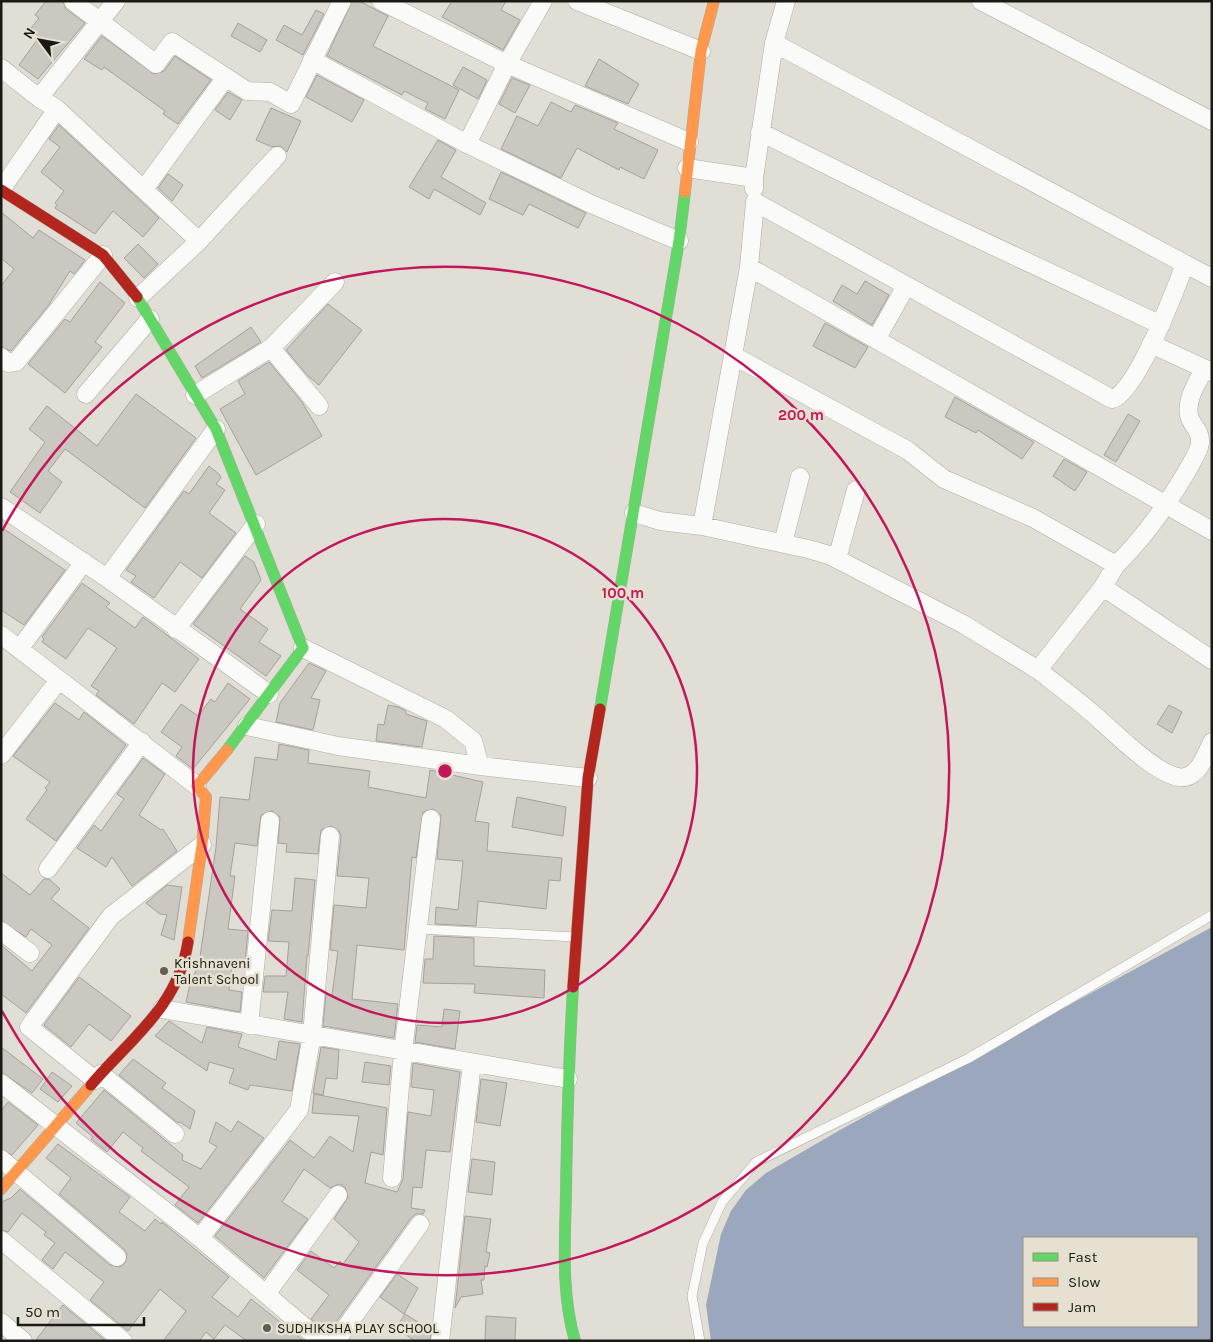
<svg xmlns="http://www.w3.org/2000/svg" width="1213" height="1342" font-family="Karla,sans-serif">
<rect width="100%" height="100%" fill="#e1ded5"/>
<!-- water -->
<path fill="#9aa7bc" fill-rule="evenodd" d="M1212 927V1341H711L706 1305 721 1234 731 1211 746 1190 766 1173 840 1130ZM1024 1238H1197V1326H1024Z"/>
<!-- building -->
<path fill="#cbc7c1" stroke="#a4a19b" d="M46 1H63L66 9 85 23 38 79 19 65 37 40 28 32 39 18 35 15Z
M352 1H359L388 16 373 46 459 90 445 119 425 109 428 103 404 91 402 95 327 56Z
M452 1H506L501 10 520 20 503 50 442 17Z
M316 10 324 14 303 55 276 40 284 25 302 35Z
M238 23 267 40 260 52 231 36Z
M102 36 154 74 164 71 175 56 211 80 178 124 163 114 165 111 104 67 102 70 84 59Z
M599 59 639 84 628 104 585 86Z
M463 67 487 80 478 99 453 85Z
M317 75 364 100 352 122 306 97Z
M512 78 530 85 515 113 499 104Z
M228 92 242 100 230 120 215 110Z
M551 102 571 112 575 105 618 123 614 129 658 150 644 179 620 167 619 170 577 148 561 178 501 149 517 116 538 126Z
M271 108 301 121 287 152 280 146 272 147 256 140Z
M59 125 159 218 143 237 113 211 95 234 55 208 57 205 55 203 64 191 41 172 60 147 49 139Z
M438 140 456 150 441 177 486 203 480 215 434 189 429 199 409 187Z
M501 172 586 213 578 228 529 204 523 215 489 199Z
M168 174 183 185 172 201 158 188Z
M1 212 33 238 39 230 85 260 74 274 70 271 48 306 11 351 1 347V286L14 269 1 258Z
M138 244 158 264 144 278 124 258Z
M865 281 889 295 872 325 833 301 842 285 857 294Z
M100 282 125 303 95 342 102 347 65 393 28 364 65 319 70 322Z
M328 304 362 330 319 385 308 376 286 350Z
M825 323 868 347 855 368 813 346Z
M251 327 261 342 202 378 195 366Z
M269 362 302 402 322 436 256 475 220 409 245 394 238 381Z
M136 394 196 438 145 508 65 449 48 471 62 482 40 513 10 492 45 442 29 429 47 406 97 446Z
M955 397 1034 442 1022 459 978 430 976 433 945 417Z
M1128 414 1140 421 1116 462 1104 455Z
M1064 459 1087 472 1075 491 1053 476Z
M209 466 219 474 221 478 216 484 225 490 209 513 236 533 202 578 180 562 154 598 131 582 136 576 126 570 184 491 189 494Z
M1 527 65 570 24 625 1 610Z
M245 556 254 562 261 580 240 609 268 629 259 642 281 656 266 676 193 624Z
M82 583 110 603 106 607 135 628 143 617 199 659 175 692 162 683 134 724 96 695 99 691 91 686 117 648 88 628 66 659 42 642 44 639 42 637Z
M309 663 326 671 311 698 320 700 313 730 276 722 280 703Z
M228 683 250 699 193 769 176 756 182 747 161 732 181 704 198 716 211 699 215 702Z
M55 703 79 720 84 712 126 745 56 841 26 819 47 790 45 788 50 782 13 756Z
M388 705 398 707 406 711V714L427 721 422 747 376 741 378 724 384 725Z
M1169 705 1182 712 1172 733 1157 724Z
M279 744 309 750 308 763 370 771 368 787 426 798 430 770 483 782 475 821 489 823 487 851 562 858 560 881 549 880 546 909 478 901 476 926 435 924 436 907 458 910 463 861 437 859 441 815 433 809 423 812 416 858 412 857 404 950 357 945 352 999 398 1004 394 1038 323 1026 326 994 332 995 338 951 330 950 334 905 366 908 369 878 337 876 341 836 339 831 331 826 321 830 318 854 286 852 287 844 278 843 280 817 272 811 261 815 257 846 235 843 230 876H235L228 929 248 931 245 962 233 961 229 990 242 992 240 1012 186 1002 190 984 199 964 216 847 220 797 249 800 255 757 277 760Z
M143 758 165 774 139 815 161 830 163 829 177 851 132 886 112 857 106 867 77 848 94 825 101 831 124 799 117 794Z
M517 797 566 807 563 836 512 827Z
M1 873 30 895 44 879H49L60 889 51 899 89 928 26 1013 1 994V945L32 971 52 945 31 929 26 937 1 921Z
M295 878 315 880 308 956H307L302 1022 284 1019 288 992H263L265 976H286L289 942 268 941 272 910 292 911Z
M167 885 182 887 174 940 161 935 167 915 160 914 146 903Z
M434 936 474 938V966L545 970 544 998 474 993 475 984 423 983 425 959H433Z
M79 977 131 1016 111 1041 89 1024 71 1047 44 1025Z
M444 1009 460 1011 455 1049 415 1042 417 1025 442 1027Z
M169 1021 202 1043 207 1027 242 1034 238 1047 276 1060 279 1041 300 1044 292 1091 250 1085 248 1090 229 1083 234 1069 209 1062 207 1071 155 1036Z
M1 1047 43 1079 32 1093 1 1072Z
M321 1047 339 1050 337 1079 326 1078 323 1095 313 1093Z
M133 1059 166 1083 162 1088 195 1111 190 1129 180 1122 178 1123 119 1075Z
M365 1062 391 1066 389 1085 362 1082Z
M413 1063 460 1072 450 1152 426 1150 422 1188 413 1187 411 1208 425 1210 423 1214H416L411 1218 329 1332 311 1319 329 1295 297 1270 311 1251 334 1268 340 1261 343 1264 359 1242 334 1219 348 1197 345 1187 339 1184 330 1188 304 1169 282 1202 308 1219 264 1278 215 1236 290 1140 314 1158 330 1136 353 1152 359 1116 312 1113 314 1094 387 1108 383 1155 371 1152 365 1183 397 1192 403 1179 408 1112 431 1116 434 1090 411 1087Z
M52 1072 72 1086 58 1102 40 1089Z
M481 1079 507 1083 500 1126 476 1122Z
M104 1090 183 1155 182 1160 201 1169 217 1147 209 1142 216 1122 231 1132 238 1121 264 1138 198 1223 175 1205 189 1187 141 1151 143 1148 123 1132 107 1152 91 1139 93 1137 76 1123Z
M8 1102 38 1125 12 1155 1 1149V1111Z
M58 1144 130 1197 119 1212 145 1231 155 1219 161 1224 162 1222 229 1277 212 1297 238 1317 251 1299 304 1341H247L225 1325 214 1339 206 1332 199 1341H163L186 1311 160 1289 128 1331 90 1300 104 1282 65 1252 53 1269 42 1260 55 1243 44 1235 46 1232 22 1213 8 1232 1 1230V1202L11 1198 20 1189 110 1265 120 1267 125 1263 127 1254 124 1249 59 1194 71 1178 46 1158Z
M472 1159 495 1162 492 1195 468 1192Z
M465 1216 491 1219 486 1252 490 1253 487 1267 485 1266 484 1280H481L483 1294 461 1297 455 1308Z
M397 1274 418 1288 404 1314 380 1297Z
M63 1305 106 1341H35Z
M405 1314 431 1330 430 1341H415L396 1328Z
M486 1316 516 1318 515 1341H485Z"/>
<g fill="none" stroke-linecap="round" stroke-linejoin="round">
<!-- lane casing -->
<g stroke="#adaba4" stroke-width="10">
<path id="lane" d="M418 929 575 937
M700 1341 692 1296 703 1243 722 1202 756 1162 969 1058 1212 915"/>
</g>
<!-- street casing -->
<g stroke="#adaba4" stroke-width="19">
<path id="street" d="M73 1 156 64 172 42 247 91 270 92 291 104 342 1
M381 1 507 64 689 142
M543 1 507 64 467 144 591 204 679 241
M577 1 701 51
M981 1 1212 121
M774 43 1185 264
M312 60 467 144
M1 68 39 98 57 109 199 241 138 298
M39 98 116 1
M760 132 934 218 1161 325
M687 168 754 178V189
M754 178 774 43 786 1
M144 189 226 77
M1 190 57 109
M199 241 277 156
M1212 278 1185 264C1176 288 1135 396 1112 399L755 202 749 267 1212 531
M877 338 906 286
M1151 344 1212 372
M271 348 319 406
M734 356 907 450 944 479 1033 518 1116 565 1103 587
M1 357 8 363 16 362 103 255
M86 394 150 319
M195 395 271 348 335 282
M1 507 107 578 269 694
M634 513 660 521 702 526 808 549 829 555 963 624 1038 670 1103 587 1212 660
M702 526 749 267
M783 543 800 477
M837 559 856 490
M1116 565C1145 537 1167 505 1187 471 1191 463 1199 452 1200 443 1201 429 1191 426 1189 415 1186 399 1197 383 1204 369
M107 578 216 429
M176 629 256 524
M1 635 197 786
M20 648 84 562
M303 648 446 719 473 741 480 766
M1038 670C1056 684 1075 698 1092 713 1110 728 1162 782 1185 777 1200 774 1206 754 1212 742
M247 726 338 746 480 766 588 778
M1 755 59 680
M48 869 142 742
M1 931 30 953
M162 1009 568 1079
M249 1025 270 821
M101 1074 175 1134
M95 1080 29 1027 111 916 202 845
M1 1083 200 1238 321 1341
M1 1159 117 1257
M392 1178 403 1052 431 819
M200 1238 299 1110 312 1034 330 836
M1 1240 123 1341
M267 1293 338 1195
M1 1322 23 1341
M336 1341 420 1224
M440 1341 472 1063"/>
</g>
<!-- fast casing -->
<g stroke="#adaba4" stroke-width="12">
<path id="fast" d="M137 297 216 429 303 648 227 750
M600 709 679 241 685 192
M573 987C569 1056 567 1124 566 1193 565 1242 561 1293 575 1341"/>
</g>
<!-- slow casing -->
<g stroke="#adaba4" stroke-width="12">
<path id="slow" d="M685 192 701 51 714 1
M188 942 202 845 206 797 197 786 227 750
M1 1189 91 1085"/>
</g>
<!-- jam casing -->
<g stroke="#adaba4" stroke-width="12">
<path id="jam" d="M1 190 103 255 137 297
M573 987 588 778 600 709
M91 1085C130 1039 178 1007 188 942"/>
</g>
<!-- lane -->
<use href="#lane" stroke="#fafaf9" stroke-width="9"/>
<!-- street -->
<use href="#street" stroke="#fafaf9" stroke-width="18"/>
<!-- fast -->
<use href="#fast" stroke="#63d668" stroke-width="11"/>
<!-- slow -->
<use href="#slow" stroke="#ff974d" stroke-width="11"/>
<!-- jam -->
<use href="#jam" stroke="#b3261e" stroke-width="11"/>
</g>
<!-- distance rings -->
<g fill="none" stroke="#c2185b" stroke-width="2.5">
<circle cx="445" cy="771" r="252"/>
<path d="M2 531A504 504 0 1 1 2 1011"/>
</g>
<!-- markers -->
<g fill="#605e57" stroke="#e6e0d0" stroke-width="2">
<circle cx="164" cy="971" r="5"/>
<circle cx="267" cy="1328" r="5"/>
</g>
<g text-anchor="middle" stroke-width="5" stroke-linejoin="round" paint-order="stroke">
<!-- poi labels -->
<g font-size="14" fill="#1b1913" stroke="#e6e0d0" text-anchor="start">
<text x="174" y="968">Krishnaveni<tspan x="174" dy="16">Talent School</tspan></text>
<text x="277" y="1333">SUDHIKSHA PLAY SCHOOL</text>
</g>
</g>
<circle cx="445" cy="771" r="8" fill="#c2185b" stroke="#e6e0d0" stroke-width="2.5"/>
<g font-size="15" text-anchor="middle" font-weight="bold" fill="#c2185b" stroke="#e6e0d0" stroke-width="5" stroke-linejoin="round" paint-order="stroke">
<text x="801" y="420">200 m</text>
<text x="623" y="598">100 m</text>
</g>
<!-- border -->
<rect width="1213" height="1342" fill="none" stroke="#1b1913" stroke-width="5"/>
<!-- legend -->
<rect x="1023" y="1237" width="175" height="90" fill="#e6e0d0" stroke="#959084"/>
<rect x="1033" y="1253" width="25" height="8" fill="#63d668" stroke="#959084"/>
<text x="1068" y="1262" font-size="15" fill="#1b1913">Fast</text>
<rect x="1033" y="1278" width="25" height="8" fill="#ff974d" stroke="#959084"/>
<text x="1068" y="1287" font-size="15" fill="#1b1913">Slow</text>
<rect x="1033" y="1303" width="25" height="8" fill="#b3261e" stroke="#959084"/>
<text x="1068" y="1312" font-size="15" fill="#1b1913">Jam</text>
<!-- north arrow -->
<g transform="translate(40 40) rotate(302)" stroke="#e6e0d0" stroke-width="4" paint-order="stroke">
<path d="M0-4L9 19L0 12L-9 19Z" fill="#1b1913"/>
<text y="-8" font-size="14" font-weight="bold" text-anchor="middle" fill="#1b1913">N</text>
</g>
<!-- scale -->
<path d="M18 1317v8h126v-8" fill="none" stroke="#1b1913" stroke-width="2.5"/>
<text x="25" y="1317" font-size="15" fill="#1b1913" stroke="#e6e0d0" stroke-width="4" paint-order="stroke">50 m</text>
</svg>
